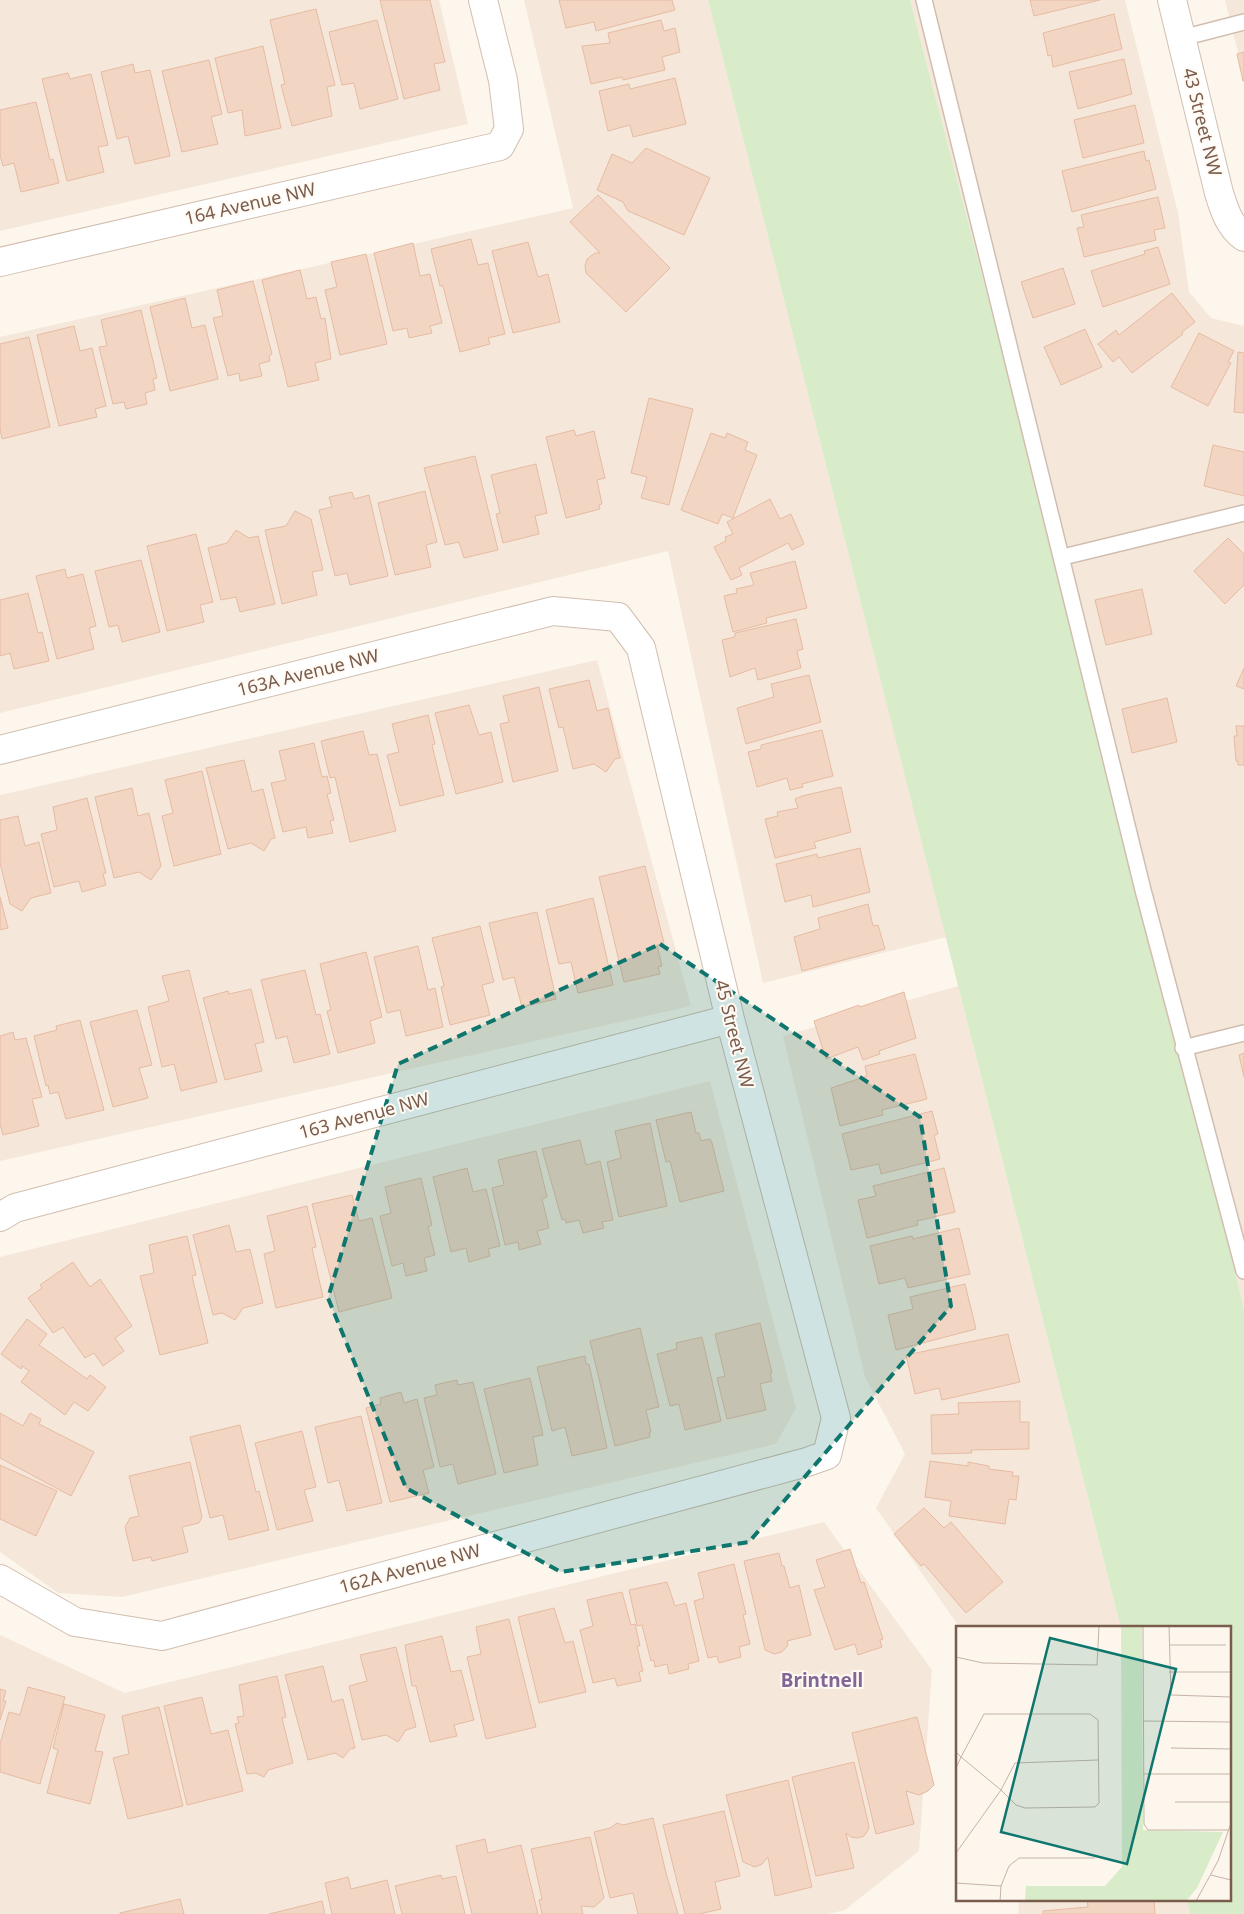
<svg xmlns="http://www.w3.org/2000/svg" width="1244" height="1914" font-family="'Noto Sans',sans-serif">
<rect width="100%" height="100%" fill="#fdf6ec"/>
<!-- residential -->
<path fill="#f5e8da" d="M0 0H439L468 124 0 231Z
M524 0H708L946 937 763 983 668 551 0 713V337L573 208Z
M910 0H1125L1178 213 1189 292 1211 318 1244 326V1309L1143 890Z
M1225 0H1244V76Z
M597 660 691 1006 0 1161V795Z
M958 986 1121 1628H960L876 1508 905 1454 865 1377 783 1036Z
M710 1081 796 1408 776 1444 122 1597 58 1593 0 1552V1257Z
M824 1522 932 1670 919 1851 845 1910 828 1914H0V1635L125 1693Z
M1019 1900H1187L1190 1914H1018Z"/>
<!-- green -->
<path fill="#d8ecc9" d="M708 0H910L1143 890 1244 1309V1914H1190L1187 1900H1230V1628H1121Z"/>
<!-- building -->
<path fill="#f3d5c3" stroke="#e6bba3" d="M380 0H430L445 62 434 64 440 90 404 99Z
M559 0H672L675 10 596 31 594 22 566 28Z
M1030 0H1100L1034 16Z
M316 9 335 85 327 87 332 116 292 126 281 85 285 84 270 20Z
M1114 14 1122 49 1053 67 1051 55 1048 56 1043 33Z
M377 20 398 99 360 109 354 83 342 85 329 32Z
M661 20 664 31 675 28 680 52 662 57 665 70 623 80 622 77 591 84 582 46 610 43 608 33Z
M263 46 281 128 245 136 242 110 228 113 215 58Z
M1244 52V81H1243L1237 54Z
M1124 59 1132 94 1078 109 1069 72Z
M209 60 222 114 211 117 218 144 182 152 162 71Z
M133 64 135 73 150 70 170 156 135 164 128 136 117 139 101 72Z
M68 73 70 79 91 74 108 145 98 147 104 172 67 181 42 79Z
M675 78 686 124 633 137 630 125 608 131 599 91 629 84 630 89Z
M36 102 50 160 53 159 59 183 21 192 14 163 3 166 0 155V110Z
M1135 105 1144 143 1083 158 1074 120Z
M646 148 710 178 684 235 628 211 623 202 597 190 612 154 632 163Z
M1144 151 1146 161 1149 160 1156 189 1072 212 1062 171Z
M598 195 670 268 626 312 586 273 585 266 587 259 595 253H600L570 222Z
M1158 197 1165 228 1154 230 1156 240 1084 257 1077 228 1084 227 1081 215Z
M471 239 478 265 488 263 505 334 488 338 490 344 460 352 443 286H440L431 249Z
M528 242 538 277 548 274 560 322 513 333 492 251Z
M413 243 420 276 430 274 442 323 430 326 432 333 409 338 407 328 393 331 374 253Z
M1158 247 1170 284 1103 307 1091 271 1145 254 1144 251Z
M366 254 387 344 340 355 325 290 337 287 331 262Z
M1063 268 1075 304 1033 318 1021 282Z
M300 270 307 299 316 297 321 319 325 318 331 359 315 363 319 380 288 387 262 280Z
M253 281 272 354 269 356 270 361 259 364 262 376 240 381 239 373 228 376 213 318 223 316 217 290Z
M1172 293 1195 322 1182 332 1183 334 1132 373 1119 357 1113 362 1098 344 1116 330 1119 335Z
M185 298 192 328 205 325 218 379 170 391 150 307Z
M141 310 157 378 153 379 155 390 145 393 147 404 126 409 124 402 113 404 99 347 107 346 101 320Z
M74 326 80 351 92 348 106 406 95 409 97 417 59 426 37 335Z
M1085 329 1102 367 1061 385 1044 347Z
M1199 333 1234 351 1228 362 1231 363 1208 406 1171 387Z
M29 337 50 427 2 439 0 429V344Z
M1238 352 1244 353V413L1234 412Z
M649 398 693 409 669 505 641 498 647 477 631 473Z
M574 430 576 436 594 431 605 478 597 480 602 504 599 505 600 509 566 518 546 437Z
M711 433 725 438 727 433 748 442 745 450 757 455 733 518 722 514 718 524 681 510Z
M1213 445 1244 452V496L1204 486Z
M475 456 498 550 464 558 459 542 445 545 424 468Z
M536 464 547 513 535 516 539 534 503 543 496 514 500 513 491 475Z
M425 491 437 542 426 545 431 567 395 575 378 503Z
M352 492 354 499 369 495 388 576 350 585 347 573 335 576 319 510 332 507 329 497Z
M770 499 780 519 791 514 804 544 792 550 788 543 739 568 742 575 731 580 714 547 726 541 725 537 733 534 727 522Z
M295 511 311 519 323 570 312 572 317 595 282 604 265 530 286 526Z
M236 530 249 538 258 536 275 604 240 612 236 597 221 600 208 548 227 543Z
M196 534 213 602 200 605 204 622 167 631 147 546Z
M1228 538 1244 554V585L1225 604 1194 571Z
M141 560 160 632 122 642 118 625 109 627 95 571Z
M795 561 807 608 766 618 767 623 733 632 724 596 737 593 736 589 754 585 750 573Z
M65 569 67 578 83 574 96 626 89 628 94 649 57 659 36 576Z
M1142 589 1152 634 1106 645 1095 600Z
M28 593 38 633 42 632 49 661 14 669 10 653 0 656V600Z
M796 619 803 649 797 651 801 668 758 680 755 668 730 677 722 640 735 637V633Z
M1244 668V689L1236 686Z
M809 675 821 722 746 744 737 708 774 697 771 684Z
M589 680 597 711 608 708 620 758 615 759 606 772 594 764 573 769 563 727 559 728 549 689Z
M539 687 558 771 513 782 500 724 509 722 503 696Z
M1167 698 1177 742 1132 753 1122 709Z
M469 705 479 735 491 732 503 782 456 794 435 713Z
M428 715 435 744 432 745 444 795 400 806 387 755 399 752 392 724Z
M1236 726H1244V765H1238V761H1236L1234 736H1237Z
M822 730 833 776 802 784 803 787 790 790 787 778 757 787 748 752 761 749V745Z
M363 731 369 755 377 754 396 831 350 842 335 777 330 778 321 741Z
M314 743 322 777 327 776 331 793 327 794 334 820 330 821 333 833 308 838 306 827 283 832 271 783 286 780 279 751Z
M244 760 252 792 263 789 275 838 271 839 264 851 251 843 228 849 206 768Z
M202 771 221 854 174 866 162 816 173 813 165 780Z
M841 787 851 832 814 842 816 848 775 858 765 819 778 816 777 812 798 808 795 799 802 796Z
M132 788 138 816 149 813 161 866 151 880 139 872 114 878 95 797Z
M87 798 106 873 103 874 106 885 82 892 79 881 54 887 41 834 57 830 53 807Z
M18 816 25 846 39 842 51 893 31 898 22 911 10 904 0 863V820Z
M860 848 870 892 813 907 811 895 785 902 776 864 817 854 818 858Z
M645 866 664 943 657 945 662 966 658 967 660 974 624 982 599 877Z
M0 897 8 928 0 930Z
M593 898 613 985 578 993 571 962 559 964 546 910Z
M868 904 873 926 878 925 885 949 802 971 794 937 820 929 818 918Z
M537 912 556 999 522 1007 514 977 503 980 489 923Z
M480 926 494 982 482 985 490 1015 450 1025 441 987 444 986 432 938Z
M418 946 428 990 435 988 443 1027 406 1036 400 1010 387 1013 374 957Z
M366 952 382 1017 370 1021 375 1043 338 1053 327 1011 331 1010 320 964Z
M189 970 217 1082 181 1091 174 1064 162 1067 148 1007 169 1001 162 976Z
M305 970 316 1015 320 1014 330 1054 294 1063 287 1036 276 1039 261 980Z
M251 989 264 1042 255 1044 262 1071 225 1080 203 998 228 991 229 994Z
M904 992 916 1038 879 1051 880 1054 863 1060 858 1047 826 1059 814 1021 859 1005 860 1007Z
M137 1010 152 1065 139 1068 148 1098 113 1107 90 1022Z
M80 1020 104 1110 66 1119 58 1092 50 1094 48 1085 46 1086 34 1036 57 1030 56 1026Z
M13 1032 15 1040 26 1038 42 1097 32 1099 39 1126 3 1135 0 1124V1036Z
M1244 1053V1077L1239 1055Z
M915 1054 927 1099 882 1110 883 1115 840 1126 831 1088 867 1076 865 1066Z
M932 1111 938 1134 934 1135 940 1159 881 1174 879 1164 851 1170 842 1134Z
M691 1112 696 1133H699L701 1141 710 1139 712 1143 724 1191 680 1202 670 1161 666 1162 656 1120Z
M650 1123 667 1206 619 1217 607 1162 621 1158 615 1131Z
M580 1140 586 1165 600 1161 613 1220 602 1222 604 1228 583 1233 579 1220 566 1223 565 1219 562 1220 542 1149Z
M536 1151 547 1197 542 1199 549 1228 537 1231 541 1244 519 1250 518 1242 505 1245 492 1188 504 1185 498 1160Z
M467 1168 473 1192 486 1189 500 1246 488 1249 490 1256 469 1262 466 1248 451 1252 433 1177Z
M944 1168 955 1212 917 1221 918 1225 867 1238 858 1200 876 1196 873 1186Z
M421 1178 432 1225 428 1227 435 1255 424 1258 427 1271 406 1276 403 1263 392 1266 380 1216 391 1213 385 1187Z
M352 1195 359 1221 372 1218 392 1298 339 1312 312 1204Z
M307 1206 316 1247 312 1248 323 1297 276 1308 264 1254 275 1251 267 1216Z
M229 1225 236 1252 250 1249 263 1303 243 1308 235 1320 222 1313 213 1315 193 1235Z
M959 1228 970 1274 908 1288 905 1278 879 1284 870 1246 912 1236 913 1239Z
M187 1236 196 1275 192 1276 208 1343 160 1355 140 1276 154 1273 149 1245Z
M73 1262 90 1287 100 1279 132 1326 115 1338 124 1351 103 1366 94 1353 85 1358 63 1327 53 1333 28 1298 42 1288 40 1285Z
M965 1284 976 1329 896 1350 888 1315 913 1309 910 1297Z
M27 1319 47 1334 39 1345 87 1379 90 1375 106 1387 88 1411 74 1402 65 1415 21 1382 29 1371 22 1366 21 1369 1 1354Z
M760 1323 772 1373H770L772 1381 760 1384 766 1410 727 1419 717 1378 725 1376 715 1334Z
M640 1328 659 1407 646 1410 651 1432 649 1433 650 1437 615 1446 590 1341Z
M1008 1334 1020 1382 942 1400 939 1388 915 1394 906 1355Z
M702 1337 721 1421 685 1430 679 1404 670 1406 657 1354 677 1349 676 1343Z
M585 1356 586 1364H589L607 1448 572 1456 565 1427 552 1431 537 1367Z
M530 1378 543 1435 533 1437 538 1465 504 1473 484 1389Z
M457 1380 458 1385 473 1382 496 1474 458 1484 453 1464 440 1467 424 1398 437 1395 435 1385Z
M401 1392 404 1403 417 1399 434 1467 423 1470 429 1493 390 1502 366 1408 381 1404 380 1398Z
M1020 1401V1422H1029V1449L971 1450 972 1453 932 1454 931 1415 959 1414 958 1403Z
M0 1413 23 1426 30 1413 41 1419 39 1424 94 1452 71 1496 0 1458Z
M361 1416 382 1503 347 1511 339 1480 328 1483 315 1427Z
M240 1425 256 1492 259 1491 269 1530 229 1540 223 1515 210 1518 190 1437Z
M302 1431 316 1487 304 1490 313 1521 277 1530 255 1443Z
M930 1461 968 1466V1462L989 1466V1469L1013 1472 1012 1476H1019L1016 1500 1009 1499 1005 1524 949 1516 951 1501 925 1497Z
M190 1462 202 1517 199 1523 182 1527 188 1552 152 1561 151 1557 133 1561 125 1527 130 1518 139 1516 129 1476Z
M0 1465 57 1491 36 1536 0 1519Z
M924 1508 944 1528 951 1522 1003 1582 966 1613 924 1564 921 1566 894 1534Z
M850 1549 861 1583 864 1582 883 1639 880 1640 882 1647 858 1655 855 1644 835 1650 814 1590 825 1587 816 1560Z
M779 1553 782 1566H784L790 1588 799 1585 811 1635 787 1641 788 1645 782 1652 774 1654 765 1650 744 1561Z
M734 1564 746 1614 743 1615 750 1644 739 1647 741 1657 719 1663 717 1656 708 1658 694 1601 704 1598 698 1573Z
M667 1582 675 1606 686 1603 699 1661 688 1664 689 1669 669 1674 667 1664 655 1667 654 1660 651 1661 642 1625 637 1626 629 1590Z
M622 1592 631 1625 635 1624 640 1646H637L643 1671 639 1672 641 1681 617 1686 615 1678 593 1683 580 1630 593 1626 587 1600Z
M554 1608 565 1643 573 1641 586 1692 539 1703 518 1617Z
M509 1619 536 1727 486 1739 467 1657 481 1654 476 1627Z
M442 1636 451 1672 461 1670 474 1720 454 1725 457 1736 430 1742 416 1686H412L405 1645Z
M396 1647 416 1727 406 1730 398 1742 386 1735 362 1740 349 1686 367 1681 360 1655Z
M323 1666 332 1702 343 1699 355 1748 350 1749 343 1758 335 1753 308 1760 285 1675Z
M277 1676 286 1717 282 1718 293 1763 268 1770 264 1777 255 1773 247 1774 235 1724 239 1723 237 1717 244 1716 239 1685Z
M28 1687 65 1697 40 1784 0 1772V1744L9 1712 20 1715Z
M0 1689 6 1691 3 1701H6L0 1720Z
M202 1697 211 1734 228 1730 243 1791 187 1805 164 1706Z
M64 1704 105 1715 95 1751 103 1752 90 1804 47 1793 58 1750 53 1748Z
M159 1707 183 1806 128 1819 113 1758 129 1754 122 1716Z
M917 1717 934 1785 928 1791 919 1795 906 1791 914 1824 876 1834 852 1733Z
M854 1762 869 1826 868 1830 864 1836 858 1838 851 1837 846 1833 854 1868 816 1876 792 1777Z
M788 1780 812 1887 775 1896 768 1857 762 1864 755 1867 743 1862 726 1795Z
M724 1811 740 1876 715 1882 721 1909 699 1914H685L663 1825Z
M653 1818 666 1873 678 1914H638L633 1893 610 1898 594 1832 610 1828 617 1823 623 1825Z
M590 1837 604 1898 594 1907 581 1906 583 1914H542L539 1900 542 1899 531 1849Z
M485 1839 488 1853 521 1845 538 1914H472L456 1846Z
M441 1875 442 1879 456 1876 465 1914H402L395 1886Z
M348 1877 351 1889 387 1880 395 1914H332L325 1883Z
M180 1899 184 1914H120V1913Z
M1087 1900H1154L1155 1914H1043V1911L1088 1907Z
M322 1901 325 1914H269Z"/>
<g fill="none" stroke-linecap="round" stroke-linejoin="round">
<!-- service casing -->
<g stroke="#d1beb0" stroke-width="18">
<path id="service" d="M924 0 1143 890 1244 1271
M1182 38 1244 22
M1063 557 1244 513
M1183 1048 1244 1033"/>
</g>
<!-- minor casing -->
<g stroke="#d1beb0" stroke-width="30">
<path id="minor" d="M1172 0 1219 193C1224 209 1229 226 1244 237
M0 262 500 146 509 129 503 80 483 0
M0 750 553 611 618 617 641 648 730 1019 836 1418 827 1455 807 1462 162 1636 75 1622 0 1579
M0 1217 15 1208 730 1019"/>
</g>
<!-- service -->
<use href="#service" stroke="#fff" stroke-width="15"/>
<!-- minor -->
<use href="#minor" stroke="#fff" stroke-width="28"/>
</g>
<!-- marked area -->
<path fill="#0f766e" fill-opacity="0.2" stroke="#0f766e" stroke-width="4" stroke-dasharray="10 6" stroke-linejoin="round" d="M660 944 920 1117 951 1306 749 1542 561 1572 406 1488 328 1298 398 1064Z"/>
<g text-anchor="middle" stroke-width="4" stroke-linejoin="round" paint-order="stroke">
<!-- street labels -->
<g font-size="18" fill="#7a5c4d" stroke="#fffaf3">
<text transform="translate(1202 122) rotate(76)" y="6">43 Street NW</text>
<text transform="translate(250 204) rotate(-13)" y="6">164 Avenue NW</text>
<text transform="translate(308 673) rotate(-14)" y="6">163A Avenue NW</text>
<text transform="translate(734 1034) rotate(76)" y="6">45 Street NW</text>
<text transform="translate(364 1116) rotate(-15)" y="6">163 Avenue NW</text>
<text transform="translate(410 1569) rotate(-15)" y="6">162A Avenue NW</text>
</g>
<!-- neighbourhood labels -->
<g font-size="19" font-weight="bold" fill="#846695" stroke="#fffaf3">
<text x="822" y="1687">Brintnell</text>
</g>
</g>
<!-- overview -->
<g transform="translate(956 1626)">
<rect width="275" height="275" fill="#fdf6ec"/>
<path d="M165 0H186L187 204 267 206 241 262 230 275H69L70 260H149L166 241Z" fill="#d8ecc9"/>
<path fill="none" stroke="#c5b3a7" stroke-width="1" d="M187 0 188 198 192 204H273M213 0 215 69 275 71M213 19H270M0 31 27 37 141 39 143 0M213 46H275M187 95 275 96M215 122 275 123M0 126 5 131 45 164 60 179 69 182 139 181 143 177 142 94 134 88H28L5 131 0 142M187 148H275M219 176H275M0 227 45 164 59 137 142 134M255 249 275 254M0 257 45 260M44 275 45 260 53 240 63 232H139M240 275 262 235 275 197"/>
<path fill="#0f766e" fill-opacity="0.15" stroke="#0f766e" stroke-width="2.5" d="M94 12 220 43 171 238 45 206Z"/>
<rect width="275" height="275" fill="none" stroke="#7a5c4d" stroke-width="2.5"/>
</g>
</svg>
